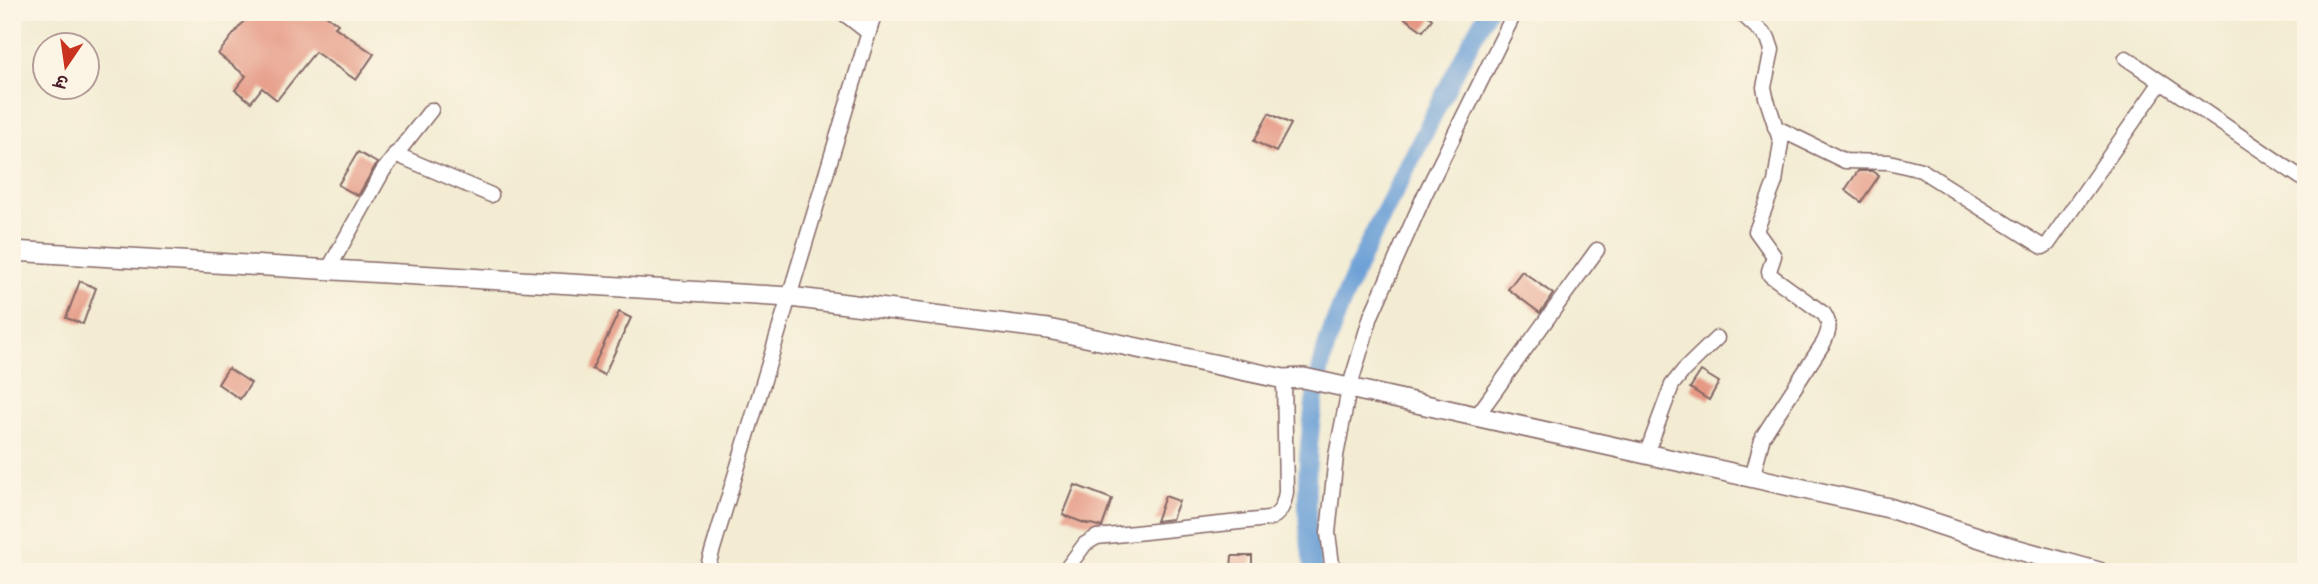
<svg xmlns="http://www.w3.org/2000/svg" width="2318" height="584" font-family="Kalam,'Playpen Sans Deva',sans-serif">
<rect width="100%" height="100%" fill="#fcf5e5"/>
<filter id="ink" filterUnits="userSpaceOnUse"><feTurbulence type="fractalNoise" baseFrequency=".0143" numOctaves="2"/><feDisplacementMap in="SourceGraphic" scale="14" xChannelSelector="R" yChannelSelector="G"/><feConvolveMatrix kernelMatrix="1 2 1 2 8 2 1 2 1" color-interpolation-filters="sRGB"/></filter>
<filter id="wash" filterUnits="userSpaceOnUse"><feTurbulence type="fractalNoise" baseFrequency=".00686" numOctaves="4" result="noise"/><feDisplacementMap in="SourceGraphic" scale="28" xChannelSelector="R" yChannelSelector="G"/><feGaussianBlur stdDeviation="1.57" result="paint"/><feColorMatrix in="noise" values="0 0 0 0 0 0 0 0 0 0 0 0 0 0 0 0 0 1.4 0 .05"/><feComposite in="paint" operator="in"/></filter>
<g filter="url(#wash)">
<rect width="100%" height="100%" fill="#f3ecd3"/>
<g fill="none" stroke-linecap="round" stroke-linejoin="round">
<!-- canal -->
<path stroke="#699ed6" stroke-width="18" d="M1314 572C1299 501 1309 389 1335 321 1355 268 1381 218 1407 168 1433 116 1459 63 1487 12"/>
</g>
<g id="blocks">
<!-- building -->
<path fill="#e59883" d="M251 12H322L338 24 335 27 374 54 356 80 315 52 277 100 262 88 251 102 235 90 246 76 218 54Z
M1396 12H1423L1432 19 1423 31Z
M1269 113 1291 124 1276 152 1254 141Z
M358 152 377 163 358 196 338 185Z
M1858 171H1872L1879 176 1861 202 1845 190Z
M1522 271 1553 294 1540 313 1508 289Z
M80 281 96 288 83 324 66 318Z
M619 312 631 318 604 375 592 369Z
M228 368 251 383 240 399 218 384Z
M1701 371 1719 382 1709 400 1690 388Z
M1075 485 1112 499 1102 527 1087 523V524L1063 515Z
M1165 496 1179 501 1172 519 1156 521Z
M1232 556H1252V569L1231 568Z"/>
</g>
</g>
<g filter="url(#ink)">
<use href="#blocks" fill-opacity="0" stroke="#856766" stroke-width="2"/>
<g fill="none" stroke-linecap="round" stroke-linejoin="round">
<!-- street casing -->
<g stroke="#856766" stroke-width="17">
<path id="street" d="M842 12 869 33
M1740 12 1768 38 1772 50 1764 87 1766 97 1781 143 1775 182 1756 231 1774 256 1769 271 1770 275 1824 314C1831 325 1829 331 1824 342L1763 436 1752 478
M2126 58 2306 181
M1775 127 1845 161 1889 162 1921 170 2043 247 2048 244 2161 82
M395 154 491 195
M328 270 383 171 431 110
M1476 417 1597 250
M1646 455 1672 385 1684 370 1717 338
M706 572 875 12
M1064 572 1085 544 1097 537 1268 519C1281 515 1284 504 1286 492L1284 379
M1333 572 1328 533 1336 456 1349 389 1371 316 1425 194 1515 12"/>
</g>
<!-- secondary casing -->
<g stroke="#856766" stroke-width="22">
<path id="secondary" d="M12 251 790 297 1048 329 1284 379 1304 378 1889 508 2005 546 2099 572"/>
</g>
<!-- street -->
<use href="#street" stroke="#fff" stroke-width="14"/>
<!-- secondary -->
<use href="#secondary" stroke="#fff" stroke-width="19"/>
</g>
</g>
<!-- margin -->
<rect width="2318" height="584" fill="none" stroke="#fcf5e5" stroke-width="42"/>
<!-- north arrow -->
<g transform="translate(66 66) rotate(193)"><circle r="33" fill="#fcf5e5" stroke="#b59f9b" stroke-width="2"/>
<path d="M0-5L12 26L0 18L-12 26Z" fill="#c8321e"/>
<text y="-10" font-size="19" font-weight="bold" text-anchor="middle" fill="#4a1f2b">उ</text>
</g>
</svg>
